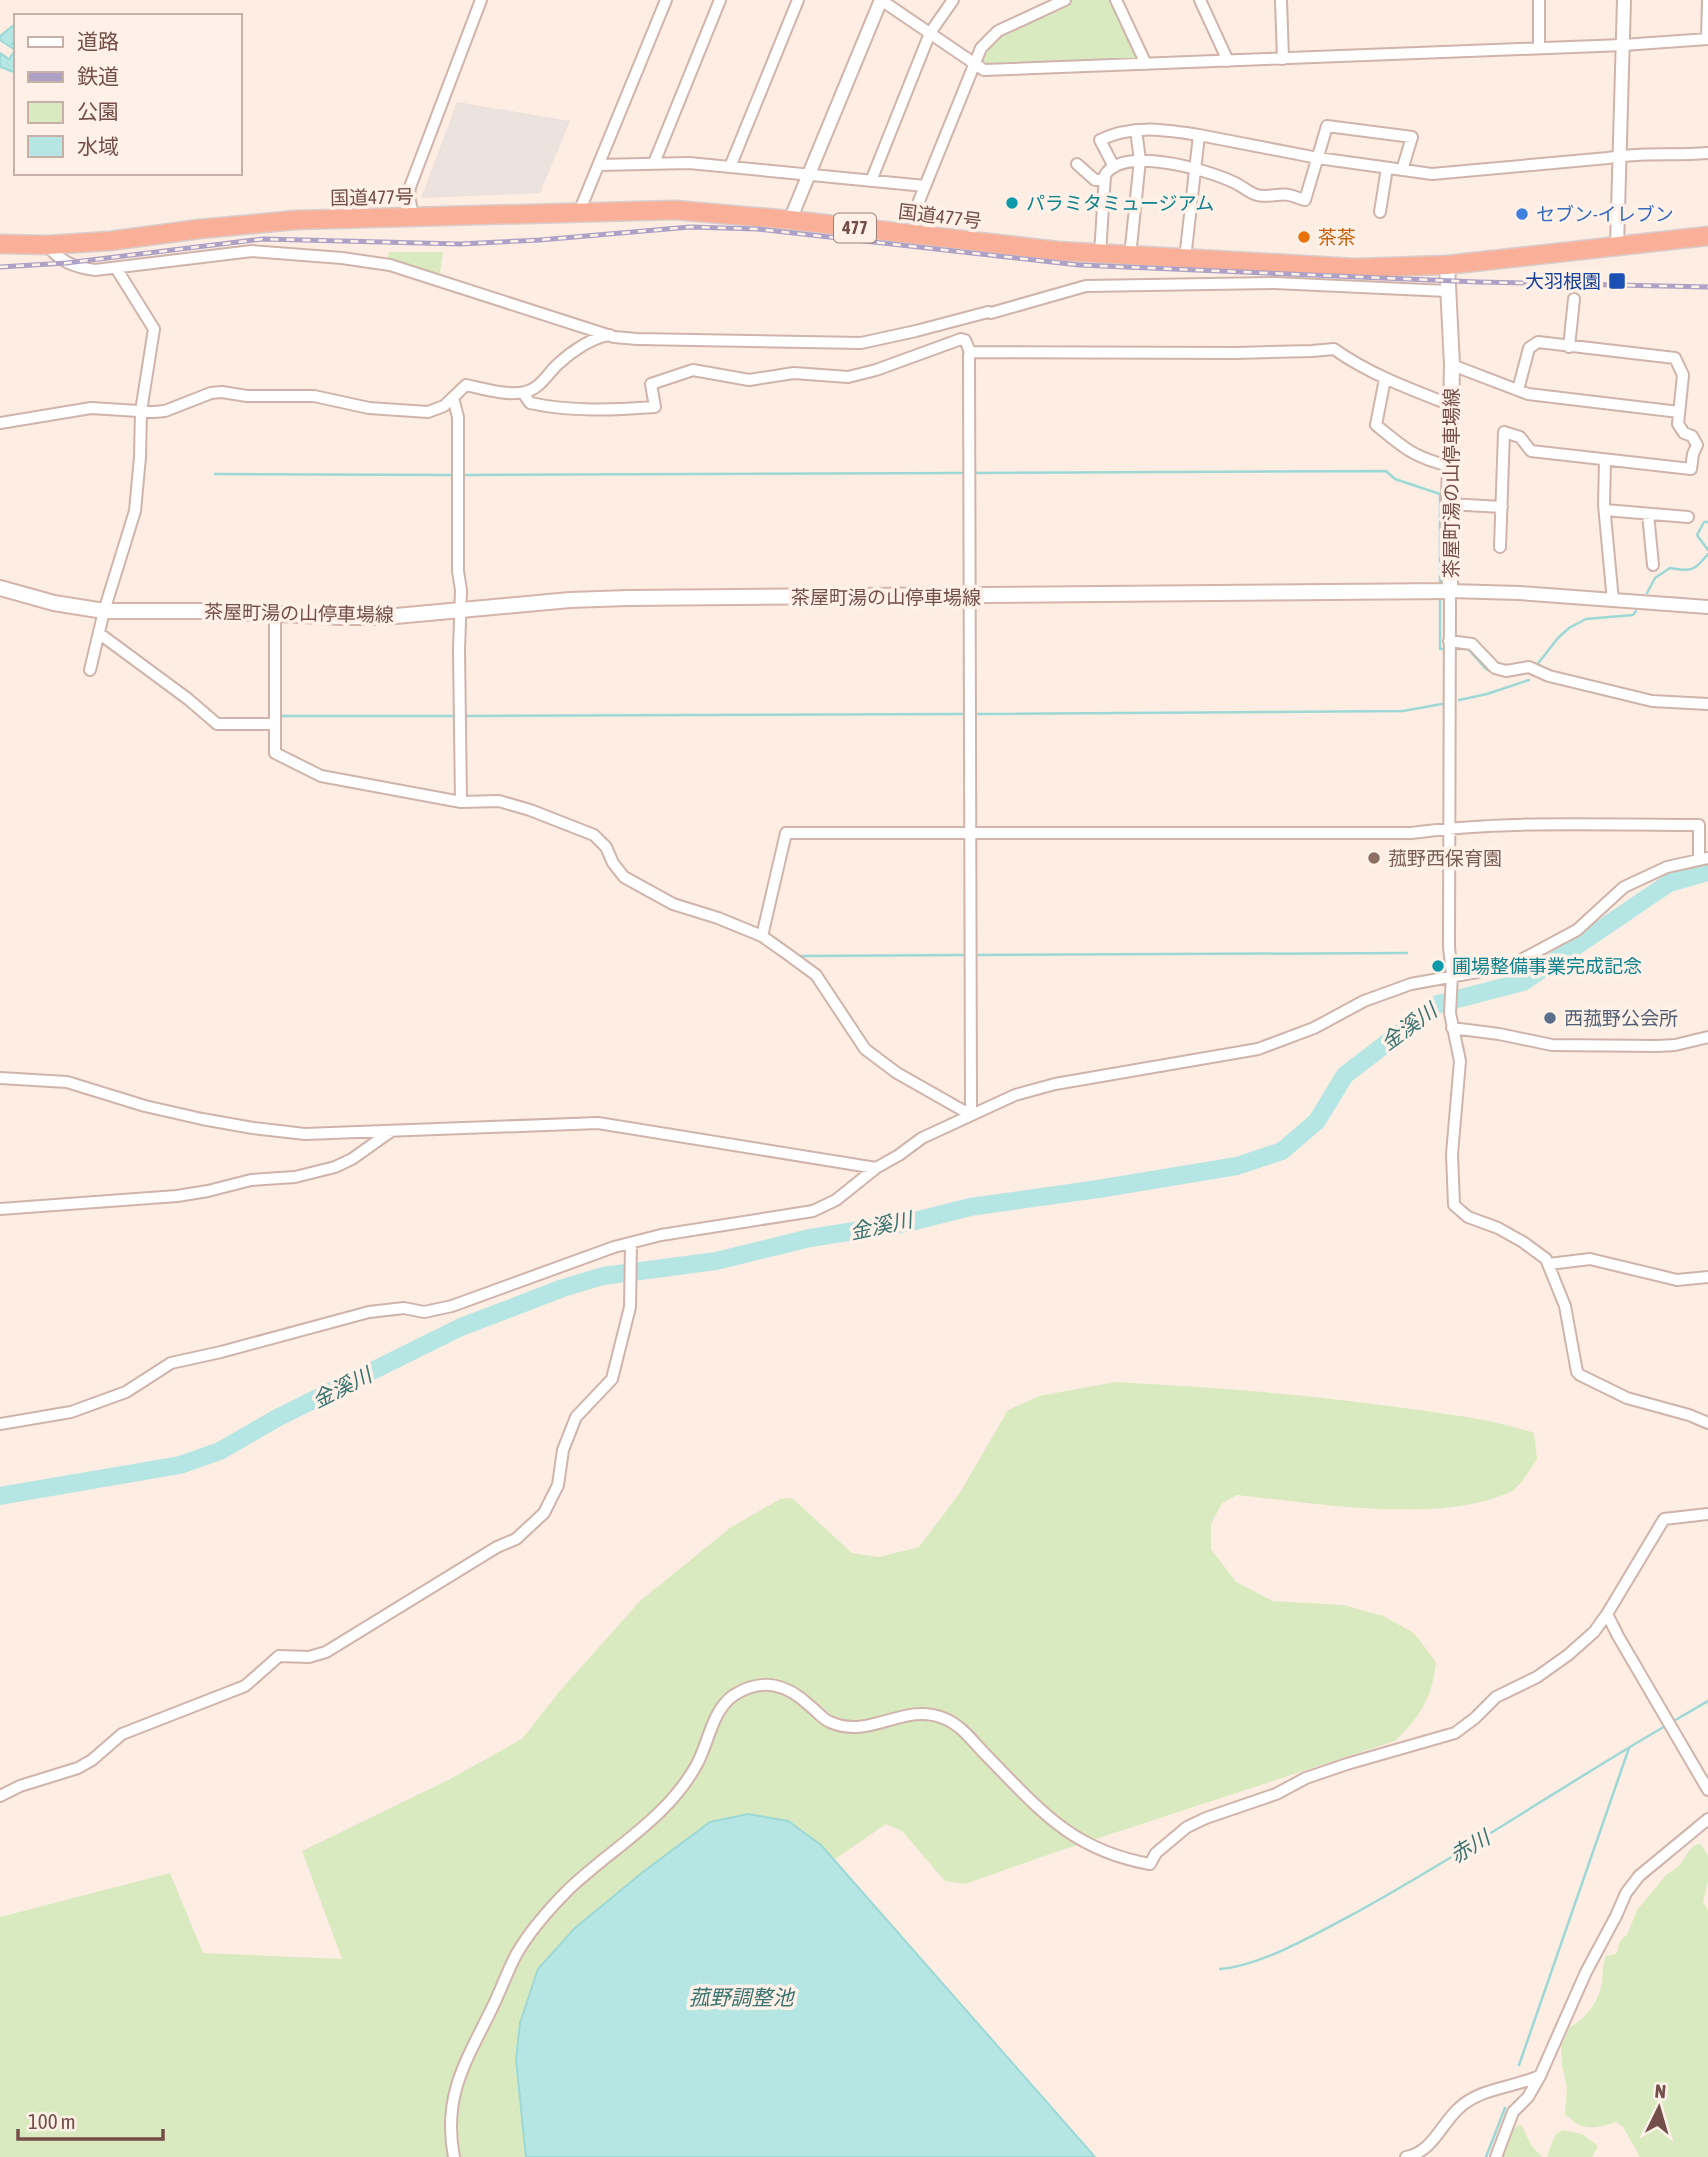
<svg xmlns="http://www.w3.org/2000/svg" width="1708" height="2157" font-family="'Asap Condensed','Noto Sans JP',sans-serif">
<rect width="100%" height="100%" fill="#fdede2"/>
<!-- industrial -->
<path fill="#ebe1dd" d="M457 102 570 121 540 193 421 198Z"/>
<!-- green -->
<path fill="#daeac0" d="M1074 0H1111L1137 56 1135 60 987 66 982 61C992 28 1045 13 1074 0Z
M389 252H443L440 274 387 262Z
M1115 1382C1210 1387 1304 1394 1397 1407 1444 1414 1489 1418 1534 1433L1537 1459C1530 1469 1520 1487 1510 1492 1438 1525 1315 1503 1237 1495L1222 1503 1211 1524V1549L1236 1582 1273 1601 1344 1605 1383 1616 1414 1633 1436 1662C1432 1698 1421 1716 1395 1741L1056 1852 965 1884 945 1881 902 1831 886 1824 828 1864 569 2157H0V1917L170 1873 203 1953 342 1959 302 1851 448 1780 522 1739 559 1692 640 1601 730 1528 780 1499 792 1498 852 1553 879 1557 919 1547 959 1494 1008 1410 1039 1396Z
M1697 1844H1701L1708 1856V1881L1703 1902 1708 1910V2157H1640L1623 2127 1616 2122C1595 2129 1582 2132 1565 2114L1567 2087 1562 2066 1561 2046 1570 2027C1586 2019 1598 2002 1602 1983 1603 1973 1602 1965 1606 1956L1616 1954 1620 1941 1627 1935 1637 1910 1666 1875 1679 1866 1691 1848Z
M1518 2125 1522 2126 1531 2145 1542 2157H1503L1512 2130Z
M1563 2130 1582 2134 1598 2146 1592 2157H1547L1555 2135Z"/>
<!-- water -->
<path fill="#b6e6e3" stroke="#9cd8d5" stroke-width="2" d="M15 24 16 38 12 44 16 46V73L0 67V53L9 59 15 50 0 40V36Z
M748 1814 788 1821 821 1845 1095 2157H526L516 2060 520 2023 538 1969 575 1928 643 1872 710 1822Z"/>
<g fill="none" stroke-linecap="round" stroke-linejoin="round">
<!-- stream -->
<path stroke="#9cd8d5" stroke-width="2.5" d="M973 473 1386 471 1395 479 1440 494V585
M215 474 452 475
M465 475 966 473
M1708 522H1704L1697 535 1708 550
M1647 593 1655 578 1670 568C1692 572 1694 571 1708 554
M1440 595V649H1446
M1452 649H1468L1486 669 1498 674
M1536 666 1558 638 1569 628 1586 619 1633 615 1636 611
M1459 700 1487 694 1529 680
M977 714 1403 711 1442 704
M281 716H456
M463 716 964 714
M973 955 1407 953
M801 956 966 955
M1672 1722 1708 1701
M1220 1969C1261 1966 1320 1932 1357 1912 1463 1854 1562 1786 1667 1725
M1519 2065 1629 1748
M1486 2157 1505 2108"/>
<!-- river -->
<path stroke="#b6e6e3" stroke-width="18" d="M0 1496 180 1465 220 1451 277 1418 461 1327 563 1288 603 1276 716 1261 810 1238 911 1222 970 1207 1098 1189 1237 1166 1282 1151 1317 1121 1345 1075 1438 1004 1523 982 1669 883 1708 872"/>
<!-- minor casing -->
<g stroke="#d0b4ab" stroke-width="14">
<path id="minor" d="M881 0 984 70 1623 45 1708 39
M1116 0 1146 64
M1200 0 1228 61
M1281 0 1283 59
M1707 39 1708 0
M1539 48V0
M654 163 720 0
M1077 164 1095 180H1105
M598 165 689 163 925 186
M730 167 798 0
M1114 167 1100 140C1132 124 1165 130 1199 135
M871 181 930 33 953 0
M579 212 666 0
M1380 212 1387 168
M413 217 409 196 410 187 481 0
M932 236 919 201 981 48 998 31 1065 0
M47 245C60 262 74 267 95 270L252 251 342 258 390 265 614 337 637 339 861 343 916 331 988 312 991 313 1086 286 1275 283 1447 291
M1100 254 1105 175C1123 145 1208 170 1233 182 1241 185 1249 193 1257 195 1267 198 1279 193 1289 195 1294 196 1300 199 1305 200L1327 126 1412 137 1402 170
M1130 256 1140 160 1136 130
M1185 259 1199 135 1318 158 1432 174 1608 158C1641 152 1674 156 1708 153
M1569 347 1574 299
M970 352 969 355 971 1115
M1452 365 1528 394 1679 412
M1385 379 1376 425C1404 448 1413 457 1449 466
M523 393 530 403C571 412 613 410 655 407L651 384 693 370 749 380 794 373 848 377 876 370 961 339 965 340 970 352 1236 353 1312 351 1334 349C1369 374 1410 389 1451 405
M453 398 458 417V571L461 590 459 650 461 802
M0 423 91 408 154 412 165 411 211 393 222 392 247 396H314L369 408 428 412 444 406 466 385C484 389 508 396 525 392 540 389 548 373 558 364 571 352 592 337 610 335
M1605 461 1604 505 1613 601
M1449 504 1502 507
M1605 510 1688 517
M1648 514 1653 565
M1500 547 1504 432 1520 437 1531 451 1691 469 1693 454 1697 445 1692 436 1684 433 1678 424 1683 375 1675 358 1538 342 1529 348 1518 390
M1450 591 1449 947 1452 975 1450 1013 1460 1061 1452 1154 1454 1205 1468 1217 1498 1228 1523 1242 1546 1259 1565 1306 1577 1372 1580 1375 1627 1398 1689 1415 1708 1423
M275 614V753L321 776 461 802 499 801 530 810 594 835 606 847 613 863 624 877 673 904 718 918 762 936 786 953 816 975 865 1049 897 1073 971 1115
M100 634 188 699 217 724H275
M1449 641 1472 644 1495 668 1506 671 1529 667 1549 676 1652 701 1708 704
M90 670 104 611 135 511 140 457 141 411 154 329 116 268
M762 936 786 833H1411C1506 820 1603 825 1699 825V860
M1452 1028 1499 1034 1552 1045 1657 1046 1675 1045 1708 1037
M0 1078 67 1082 145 1106 202 1119 253 1128 305 1134 598 1123 876 1168
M0 1209 177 1196 208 1191 251 1180 295 1177 335 1167 352 1159 390 1132
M1549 1264 1590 1259 1677 1280 1708 1277
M0 1424 71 1412 126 1392 171 1363 221 1352 369 1312 404 1308 424 1312 452 1306 614 1247 661 1235 813 1211 836 1200 876 1168 899 1155 922 1138 1015 1095 1055 1084 1258 1049 1314 1028 1364 1001 1411 984 1488 970 1519 961 1577 930 1624 887 1667 867 1708 858
M1607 1614 1618 1636 1708 1790
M0 1796 20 1786 78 1768 92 1760 122 1734 245 1686 279 1656 309 1657 326 1652 497 1547 516 1539 544 1513 558 1485 563 1450 576 1417 612 1379 630 1307 631 1244
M454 2157C442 2095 467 2060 492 2008 501 1990 507 1972 516 1955 530 1930 549 1909 569 1889 612 1848 668 1818 697 1764 709 1742 712 1710 734 1695 763 1677 787 1684 810 1706 817 1711 822 1719 830 1722 870 1740 904 1702 943 1718 962 1725 973 1742 986 1755 1039 1809 1071 1850 1150 1864L1156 1853 1187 1827 1206 1818 1276 1794 1306 1778 1347 1764 1455 1733 1475 1718 1496 1697 1537 1677 1568 1655 1594 1632 1607 1614 1664 1519 1708 1514
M1406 2157C1432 2152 1440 2126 1458 2109 1479 2088 1513 2088 1539 2076
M1496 2157 1513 2112 1528 2097 1540 2076 1586 1972 1616 1916 1626 1893 1639 1876 1708 1819"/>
</g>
<!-- tertiary casing -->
<g stroke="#d0b4ab" stroke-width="16">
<path id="tertiary" d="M790 220 881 0
M1617 246 1624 0
M1450 591 1519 593 1708 607"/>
</g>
<!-- secondary casing -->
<g stroke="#d5b4aa" stroke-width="18">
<path id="secondary" d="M0 588 54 603 104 611H215L341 617H385L570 600 627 598 1450 591 1449 504 1452 365 1447 265"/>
</g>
<!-- trunk casing -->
<g stroke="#d8cdcc" stroke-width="21">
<path id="trunk" d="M0 244 47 245 110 241 200 229 296 220 675 210 790 220 1058 251 1355 268 1447 265 1708 236"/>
</g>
<!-- minor -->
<use href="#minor" stroke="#fff" stroke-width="10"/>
<!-- tertiary -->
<use href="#tertiary" stroke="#fff" stroke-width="12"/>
<!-- secondary -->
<use href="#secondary" stroke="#fff" stroke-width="14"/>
<!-- trunk -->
<use href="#trunk" stroke="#fab098" stroke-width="18"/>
<!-- rail casing -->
<g stroke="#ada1c6" stroke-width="5">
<path id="rail" d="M0 267 66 263 263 239 460 244 540 240 690 227 757 229 1079 265 1478 282 1708 287"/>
</g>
<!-- rail -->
<use href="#rail" stroke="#fff1e8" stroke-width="2.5" stroke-dasharray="8" stroke-linecap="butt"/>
</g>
<!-- markers -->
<g fill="#0f9aa8" stroke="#fff1e8" stroke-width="2.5">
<circle cx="1012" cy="203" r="7"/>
<circle cx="1438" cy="966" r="7"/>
</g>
<circle fill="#3f7fe0" stroke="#fff1e8" stroke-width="2.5" cx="1522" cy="214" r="7"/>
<circle fill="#e8710a" stroke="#fff1e8" stroke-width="2.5" cx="1304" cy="237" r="7"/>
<rect fill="#1a4fb4" stroke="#fff1e8" stroke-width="2.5" x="1608" y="272" width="18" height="18" rx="3.5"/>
<circle fill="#8d6e63" stroke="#fff1e8" stroke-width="2.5" cx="1374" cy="858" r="7"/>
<circle fill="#5c6f8a" stroke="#fff1e8" stroke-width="2.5" cx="1550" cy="1018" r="7"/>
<g text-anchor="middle" stroke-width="7" stroke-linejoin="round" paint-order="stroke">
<!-- shield labels -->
<rect fill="#fff1e8" stroke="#9e7f78" stroke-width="2" x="834" y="213.5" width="42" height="29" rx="5"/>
<g font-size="18" font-weight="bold" fill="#744e48">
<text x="855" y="234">477</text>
</g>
<!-- street labels -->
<g font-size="19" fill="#744e48" stroke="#fff1e8">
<text transform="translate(372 197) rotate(-1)" y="7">国道477号</text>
<text transform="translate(940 216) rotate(7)" y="7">国道477号</text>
<text transform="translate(1451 483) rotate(-90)" y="7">茶屋町湯の山停車場線</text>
<text x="886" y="604">茶屋町湯の山停車場線</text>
<text transform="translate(299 613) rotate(1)" y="7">茶屋町湯の山停車場線</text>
</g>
<!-- culture labels -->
<g font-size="19" fill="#0d838f" stroke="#fff1e8" text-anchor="start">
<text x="1026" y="210">パラミタミュージアム</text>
<text x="1452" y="973">圃場整備事業完成記念</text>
</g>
<!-- shop labels -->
<g font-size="19" fill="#366cbe" stroke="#fff1e8" text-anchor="start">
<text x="1536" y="221">セブン-イレブン</text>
</g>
<!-- food labels -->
<g font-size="19" fill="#c56008" stroke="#fff1e8" text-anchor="start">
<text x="1318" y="244">茶茶</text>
</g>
<!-- transit labels -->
<g font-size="19" fill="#164399" stroke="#fff1e8" text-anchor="end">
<text x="1601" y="288">大羽根園</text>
</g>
<!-- education labels -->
<g font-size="19" fill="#785e54" stroke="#fff1e8" text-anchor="start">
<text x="1388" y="865">菰野西保育園</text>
</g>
<!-- service labels -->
<g font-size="19" fill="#4e5e75" stroke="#fff1e8" text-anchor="start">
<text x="1564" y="1025">西菰野公会所</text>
</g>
<!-- water labels -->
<g font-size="21" font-style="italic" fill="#397471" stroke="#fff1e8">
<text transform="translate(1409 1027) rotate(-36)" y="7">金溪川</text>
<text transform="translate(881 1226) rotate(-12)" y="7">金溪川</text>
<text transform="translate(342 1388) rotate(-27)" y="7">金溪川</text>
<text transform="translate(1470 1847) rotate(-31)" y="7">赤川</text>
<text x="741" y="2005">菰野調整池</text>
</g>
</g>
<!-- legend -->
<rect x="14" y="14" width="228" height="161" fill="#fff1e8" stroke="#c7b0a8" stroke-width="2"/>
<rect x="28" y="37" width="35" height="10" fill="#ffffff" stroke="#c7b0a8" stroke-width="2"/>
<text x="77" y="49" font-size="21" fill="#744e48">道路</text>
<rect x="28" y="72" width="35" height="10" fill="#ada1c6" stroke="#c7b0a8" stroke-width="2"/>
<text x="77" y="84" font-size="21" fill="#744e48">鉄道</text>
<rect x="28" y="102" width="35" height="21" fill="#daeac0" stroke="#c7b0a8" stroke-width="2"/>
<text x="77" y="119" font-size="21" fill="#744e48">公園</text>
<rect x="28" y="136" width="35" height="21" fill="#b6e6e3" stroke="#c7b0a8" stroke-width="2"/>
<text x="77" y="154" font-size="21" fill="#744e48">水域</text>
<!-- north arrow -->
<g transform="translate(1659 2108) rotate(5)" stroke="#fff1e8" stroke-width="5" paint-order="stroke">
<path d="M0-5L12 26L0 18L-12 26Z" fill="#744e48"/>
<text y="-10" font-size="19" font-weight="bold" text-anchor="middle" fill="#744e48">N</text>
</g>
<!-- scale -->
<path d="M18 2129v10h145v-10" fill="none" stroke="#744e48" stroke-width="3.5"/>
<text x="28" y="2129" font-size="21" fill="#744e48" stroke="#fff1e8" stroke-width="5" paint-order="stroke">100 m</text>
</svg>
